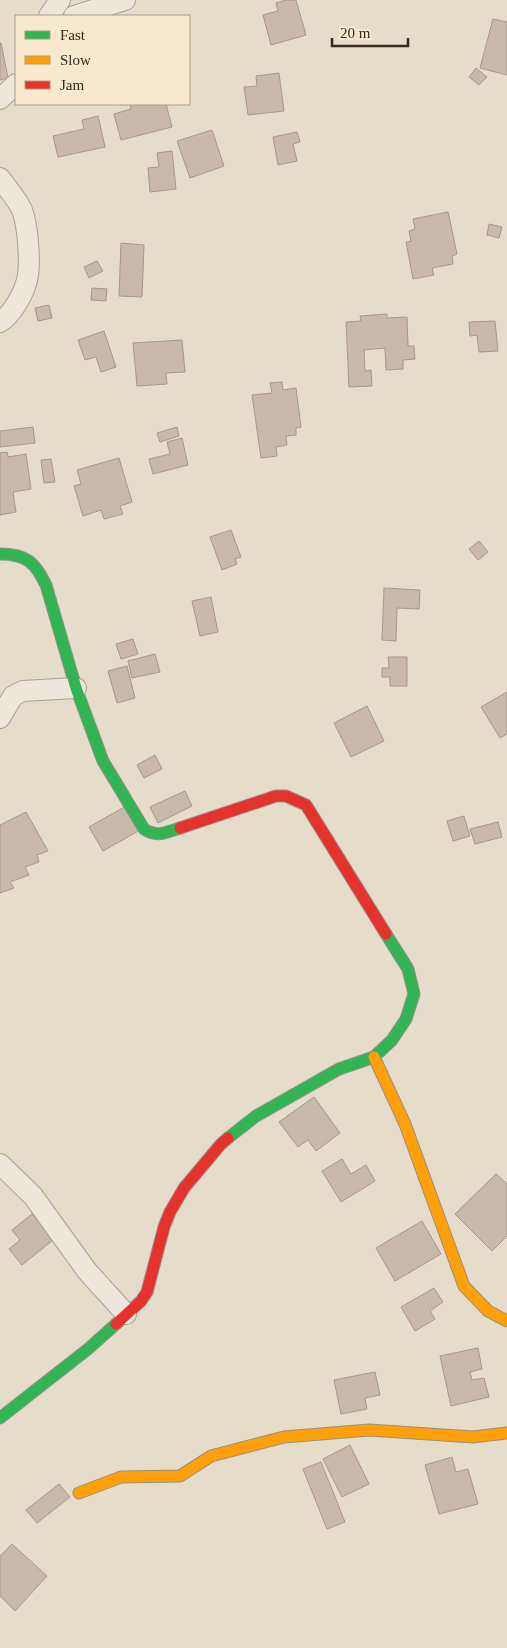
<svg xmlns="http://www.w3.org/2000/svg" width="507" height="1648" font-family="'Times New Roman',serif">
<rect width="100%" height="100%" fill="#e5dcc9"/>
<!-- building -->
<path fill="#c8b9aa" stroke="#a59789" d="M286 0H296L306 35 271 45 263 15 278 11 276 3Z
M493 19 507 22V75L480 68Z
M0 43H1L8 78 0 80Z
M476 68 487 77 479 85 469 77Z
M279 73 284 111 248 115 244 87 257 86 256 76Z
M130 104H166L172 127 121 140 114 114 131 109Z
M98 116 105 147 58 157 53 136 84 129 82 120Z
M212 130 224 166 190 178 177 141Z
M297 132 300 142 293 144 297 161 278 165 273 137Z
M172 151 176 189 150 192 148 168 159 167 157 153Z
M448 212 457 254 452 256 453 264 432 268 434 275 413 279 406 242 411 241 409 231 415 229 413 219Z
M489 224 502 227 499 238 487 235Z
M121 243 144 245 142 297 119 296Z
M97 261 103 271 89 278 84 267Z
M92 288 107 289 106 301 91 300Z
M49 305 52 318 38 321 35 308Z
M387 314V318L407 317 408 346H414L415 359 403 360V369L386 370 385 348 364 350 365 371 371 370 372 386 349 387 346 322 361 321 360 316Z
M495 321 498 351 479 352 477 335 470 336 469 322Z
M104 331 116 367 101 372 96 357 85 360 78 340Z
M182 340 185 372 166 373 167 384 137 386 133 343Z
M282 382 283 390 296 388 301 427 296 428V435L286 436 287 445 276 447 277 456 261 458 252 395 272 393 270 383Z
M33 427 35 443 0 447V431Z
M177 427 179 436 160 442 157 433Z
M182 438 188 465 153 474 149 459 170 454 167 442Z
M7 452 8 457 26 454 31 489 13 492 16 512 0 515V453Z
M119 458 132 502 120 506 123 514 104 519 101 510 83 516 74 486 81 484 77 470Z
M51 459 55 482 44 483 41 460Z
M231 530 241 557 235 559 237 564 222 570 210 537Z
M479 541 488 552 478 560 469 549Z
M384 588 420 590 419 609 397 608 396 641 382 640Z
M211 597 218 632 200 636 192 601Z
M133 639 138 654 121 659 116 644Z
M155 654 160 672 132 678 128 661Z
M388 657H407V686H390V677H382V668H389Z
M127 666 135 698 117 703 108 671Z
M507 692V734L500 738 481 707Z
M367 706 384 741 351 757 334 723Z
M155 755 162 769 144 778 137 765Z
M185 791 192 806 158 823 150 807Z
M126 806 140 830 103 851 89 827Z
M26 812 48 851 37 855 39 862 25 867 29 875 10 882 14 888 0 893V825Z
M464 816 470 836 453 841 447 821Z
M498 822 502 837 475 844 470 829Z
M314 1097 340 1133 316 1151 308 1140 298 1147 279 1122Z
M342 1159 351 1174 366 1165 375 1181 341 1202 322 1171Z
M496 1174 507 1184V1236L492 1251 455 1214Z
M32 1214 53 1240 22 1265 9 1249 20 1240 12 1230Z
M422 1221 441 1254 395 1281 376 1248Z
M434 1288 443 1302 430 1311 435 1319 415 1331 401 1307Z
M478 1348 482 1369 470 1372 472 1380 484 1378 489 1397 451 1406 440 1356Z
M375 1372 380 1395 365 1398 367 1409 341 1414 334 1380Z
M350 1445 369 1484 342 1497 323 1459Z
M452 1457 456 1472 468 1469 478 1504 439 1514 425 1465Z
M321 1462 345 1522 327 1529 303 1469Z
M59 1484 70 1497 37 1523 26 1510Z
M12 1544 47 1576 15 1611 0 1596V1556Z"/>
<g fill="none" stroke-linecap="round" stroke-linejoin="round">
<!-- street casing -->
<g stroke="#a9a093" stroke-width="22">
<path id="street" d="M49 16 60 0
M74 16 125 0
M0 99 16 84
M0 178C7 188 17 199 22 210 28 226 31 264 27 280 24 293 12 315 0 322
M0 718 13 696 23 691 76 688
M0 1164 33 1196 87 1271 126 1314"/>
</g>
<!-- fast casing -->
<g stroke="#999083" stroke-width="13">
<path id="fast" d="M0 554C26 554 35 562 46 585L76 688 103 761 144 829C157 838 166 832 180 828
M228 1138 256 1116 339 1069 374 1057 392 1040 406 1019 414 994 408 969 386 934
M0 1418 88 1349 116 1324"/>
</g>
<!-- slow casing -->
<g stroke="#999083" stroke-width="13">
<path id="slow" d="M374 1057 405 1124 464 1286 488 1311 507 1321
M79 1493 121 1477 180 1476 211 1456 284 1437 369 1430 473 1437 507 1433"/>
</g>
<!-- jam casing -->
<g stroke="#999083" stroke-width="13">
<path id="jam" d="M180 828 276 796H286L306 805 386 934
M116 1324 141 1301 147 1292 164 1227 170 1212 184 1188 221 1144 228 1138"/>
</g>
<!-- street -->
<use href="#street" stroke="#ece6db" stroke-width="20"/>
<!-- fast -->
<use href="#fast" stroke="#30b455" stroke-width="11"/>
<!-- slow -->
<use href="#slow" stroke="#ff9f0a" stroke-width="11"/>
<!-- jam -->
<use href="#jam" stroke="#e5322d" stroke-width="11"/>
</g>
<!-- legend -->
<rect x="15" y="15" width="175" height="90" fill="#f7e9ce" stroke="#aa9c86"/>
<rect x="25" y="31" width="25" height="8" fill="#30b455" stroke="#aa9c86"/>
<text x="60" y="40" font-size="15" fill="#37281b">Fast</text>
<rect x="25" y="56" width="25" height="8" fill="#ff9f0a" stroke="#aa9c86"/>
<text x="60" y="65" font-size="15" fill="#37281b">Slow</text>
<rect x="25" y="81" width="25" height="8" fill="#e5322d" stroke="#aa9c86"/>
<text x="60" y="90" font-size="15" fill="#37281b">Jam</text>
<!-- scale -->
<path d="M332 38v8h76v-8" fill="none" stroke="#37281b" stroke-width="2.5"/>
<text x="340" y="38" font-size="15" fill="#37281b" stroke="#f7e9ce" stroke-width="4" paint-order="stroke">20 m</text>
</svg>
